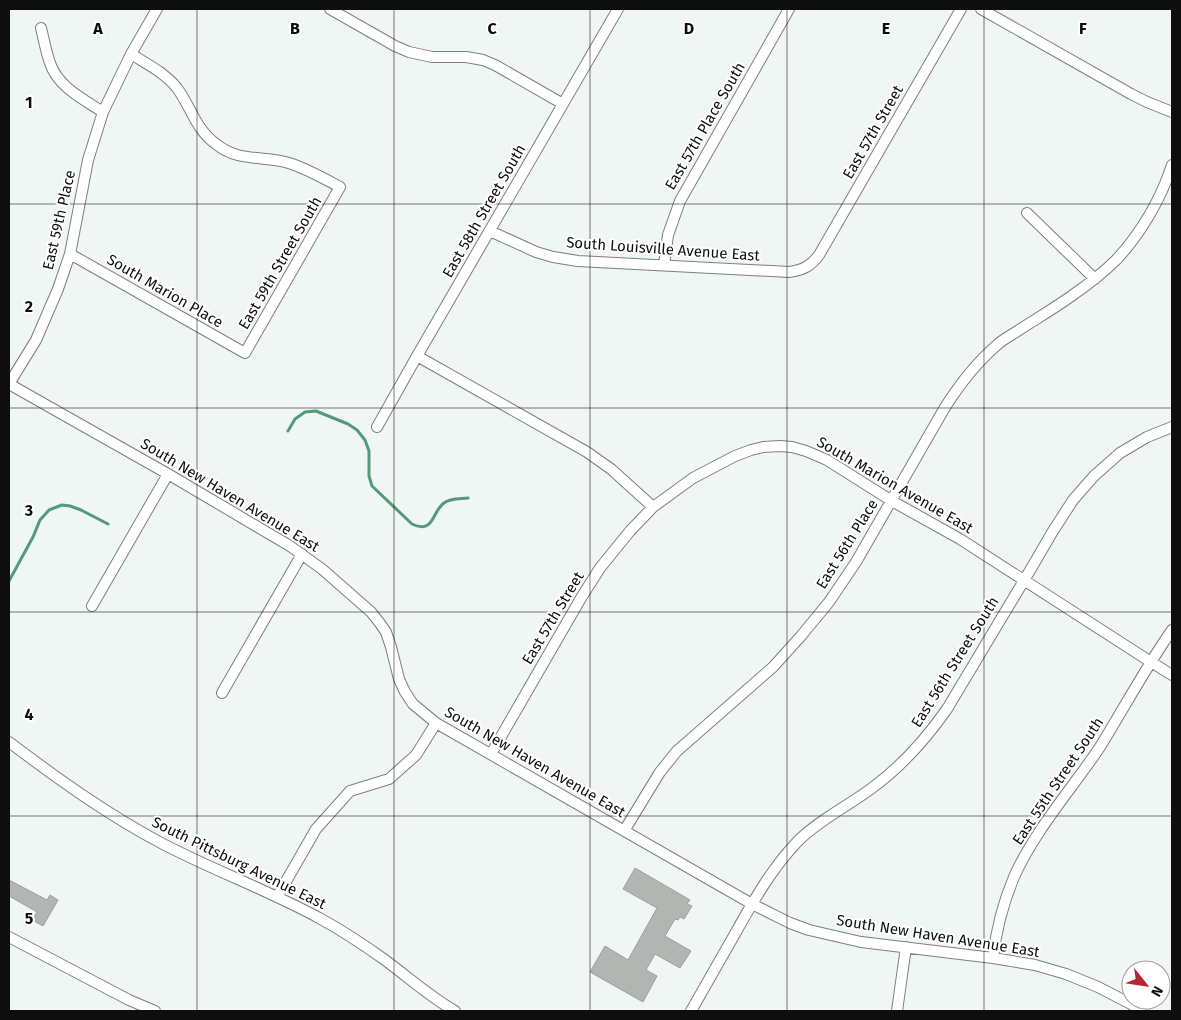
<svg xmlns="http://www.w3.org/2000/svg" width="1181" height="1020" font-family="'Fira Sans',sans-serif">
<rect width="100%" height="100%" fill="#f0f6f3"/>
<g fill="none" stroke-linecap="round" stroke-linejoin="round">
<!-- stream -->
<path stroke="#549a7a" stroke-width="3" d="M288 431 295 419 305 412 316 411 348 424 357 430 365 440 369 451V476L372 486 412 524C434 535 432 511 444 503 450 498 461 499 468 498
M9 581 33 537 40 520 49 510 62 505 70 506 81 510 108 524"/>
</g>
<!-- building -->
<path fill="#b1b6b3" stroke="#9ba09d" d="M635 868 690 900 687 904 692 906 684 919 680 917 678 920 675 919 665 936 691 951 680 968 655 954 646 970 657 976 643 1002 590 972 605 946 628 960 657 908 623 889Z
M9 880 47 900 50 895 58 900 43 926 32 920 37 912 9 896Z"/>
<g fill="none" stroke-linecap="round" stroke-linejoin="round">
<!-- minor casing -->
<g stroke="#7b807e" stroke-width="12">
<path id="minor" d="M330 9 395 46 409 52 432 57H466L483 60 495 65 563 104
M981 9 1131 94 1147 102 1172 112
M41 28C44 40 46 52 50 63 58 87 83 99 103 112
M1027 213 1095 279
M490 231 536 252 553 257 578 261 789 272C803 270 811 266 819 255L961 9
M70 254 245 353 340 187C325 179 309 170 292 164 265 154 241 164 216 144 196 130 191 107 177 88 165 73 147 64 131 54
M664 265 668 235 680 201 789 9
M417 356 587 452 611 469 653 507
M9 384 168 474 290 546 322 569 371 612 379 622 386 632 391 647 399 679 405 692 413 704 436 723 752 904 790 923 809 930 861 942 993 958 1035 965 1066 974 1098 987 1131 1004 1141 1011
M9 384 36 340 58 289 70 254 88 160 103 112 131 54 157 9
M377 427 417 356 618 9
M92 606 168 474
M222 693 302 554
M9 742C58 779 108 815 163 844 215 871 270 891 321 919 343 931 364 945 385 960 408 977 430 997 455 1011
M491 754 581 598 600 568 630 531 653 507 693 478 735 456 751 450 763 447 780 446 792 447 806 451 827 460 892 501 960 539 1151 662 1172 675
M624 831 660 772 677 751 773 667 801 636 829 602 856 562 944 409C959 385 976 363 997 345 1003 339 1012 335 1019 330 1036 319 1053 309 1070 297 1086 286 1103 273 1117 259 1141 233 1161 199 1172 165
M277 897 316 829 350 791 389 779 416 755 436 723
M9 937 129 1000 155 1011
M993 958C996 931 1003 903 1014 877 1035 830 1071 790 1100 747 1124 708 1146 667 1172 630
M691 1011C706 985 721 958 736 932 754 900 772 868 798 841 819 820 848 806 872 788 902 766 926 739 947 709L1032 567 1053 531 1073 500 1094 476 1120 453 1147 437 1172 427
M897 1011 906 947"/>
</g>
<!-- minor -->
<use href="#minor" stroke="#fff" stroke-width="10"/>
</g>
<!-- grid -->
<path fill="none" stroke="#0d0e0d" stroke-width="1" stroke-opacity="0.55" d="M197 9V1011M394 9V1011M590 9V1011M787 9V1011M984 9V1011M9 204H1172M9 408H1172M9 612H1172M9 816H1172"/>
<g text-anchor="middle" stroke-width="4" stroke-linejoin="round" paint-order="stroke">
<!-- street labels -->
<g font-size="15" fill="#0d0e0d" stroke="#fff">
<text transform="translate(705 126) rotate(-60)" y="5">East 57th Place South</text>
<text transform="translate(873 132) rotate(-60)" y="5">East 57th Street</text>
<text transform="translate(484 211) rotate(-60)" y="5">East 58th Street South</text>
<text transform="translate(59 220) rotate(-77)" y="5">East 59th Place</text>
<text transform="translate(663 249) rotate(4)" y="5">South Louisville Avenue East</text>
<text transform="translate(280 263) rotate(-60)" y="5">East 59th Street South</text>
<text transform="translate(165 291) rotate(30)" y="5">South Marion Place</text>
<text transform="translate(895 485) rotate(30)" y="5">South Marion Avenue East</text>
<text transform="translate(230 495) rotate(31)" y="5">South New Haven Avenue East</text>
<text transform="translate(847 544) rotate(-58)" y="5">East 56th Place</text>
<text transform="translate(553 618) rotate(-59)" y="5">East 57th Street</text>
<text transform="translate(955 662) rotate(-58)" y="5">East 56th Street South</text>
<text transform="translate(535 762) rotate(30)" y="5">South New Haven Avenue East</text>
<text transform="translate(1058 781) rotate(-56)" y="5">East 55th Street South</text>
<text transform="translate(239 863) rotate(26)" y="5">South Pittsburg Avenue East</text>
<text transform="translate(938 936) rotate(9)" y="5">South New Haven Avenue East</text>
</g>
</g>
<g font-size="16" text-anchor="middle" font-weight="bold" fill="#0d0e0d" stroke="#fff" stroke-width="4" stroke-linejoin="round" paint-order="stroke">
<text x="98" y="34">A</text>
<text x="295" y="34">B</text>
<text x="492" y="34">C</text>
<text x="689" y="34">D</text>
<text x="886" y="34">E</text>
<text x="1083" y="34">F</text>
<text x="29" y="108">1</text>
<text x="29" y="312">2</text>
<text x="29" y="516">3</text>
<text x="29" y="720">4</text>
<text x="29" y="924">5</text>
</g>
<!-- border -->
<rect width="1181" height="1020" fill="none" stroke="#0d0e0d" stroke-width="20"/>
<!-- north arrow -->
<g transform="translate(1146 985) rotate(120)"><circle r="24" fill="#ffffff" stroke="#9e9f9e"/>
<path d="M0-4L9 19L0 12L-9 19Z" fill="#b72632"/>
<text y="-8" font-size="14" font-weight="bold" text-anchor="middle" fill="#0d0e0d">N</text>
</g>
</svg>
